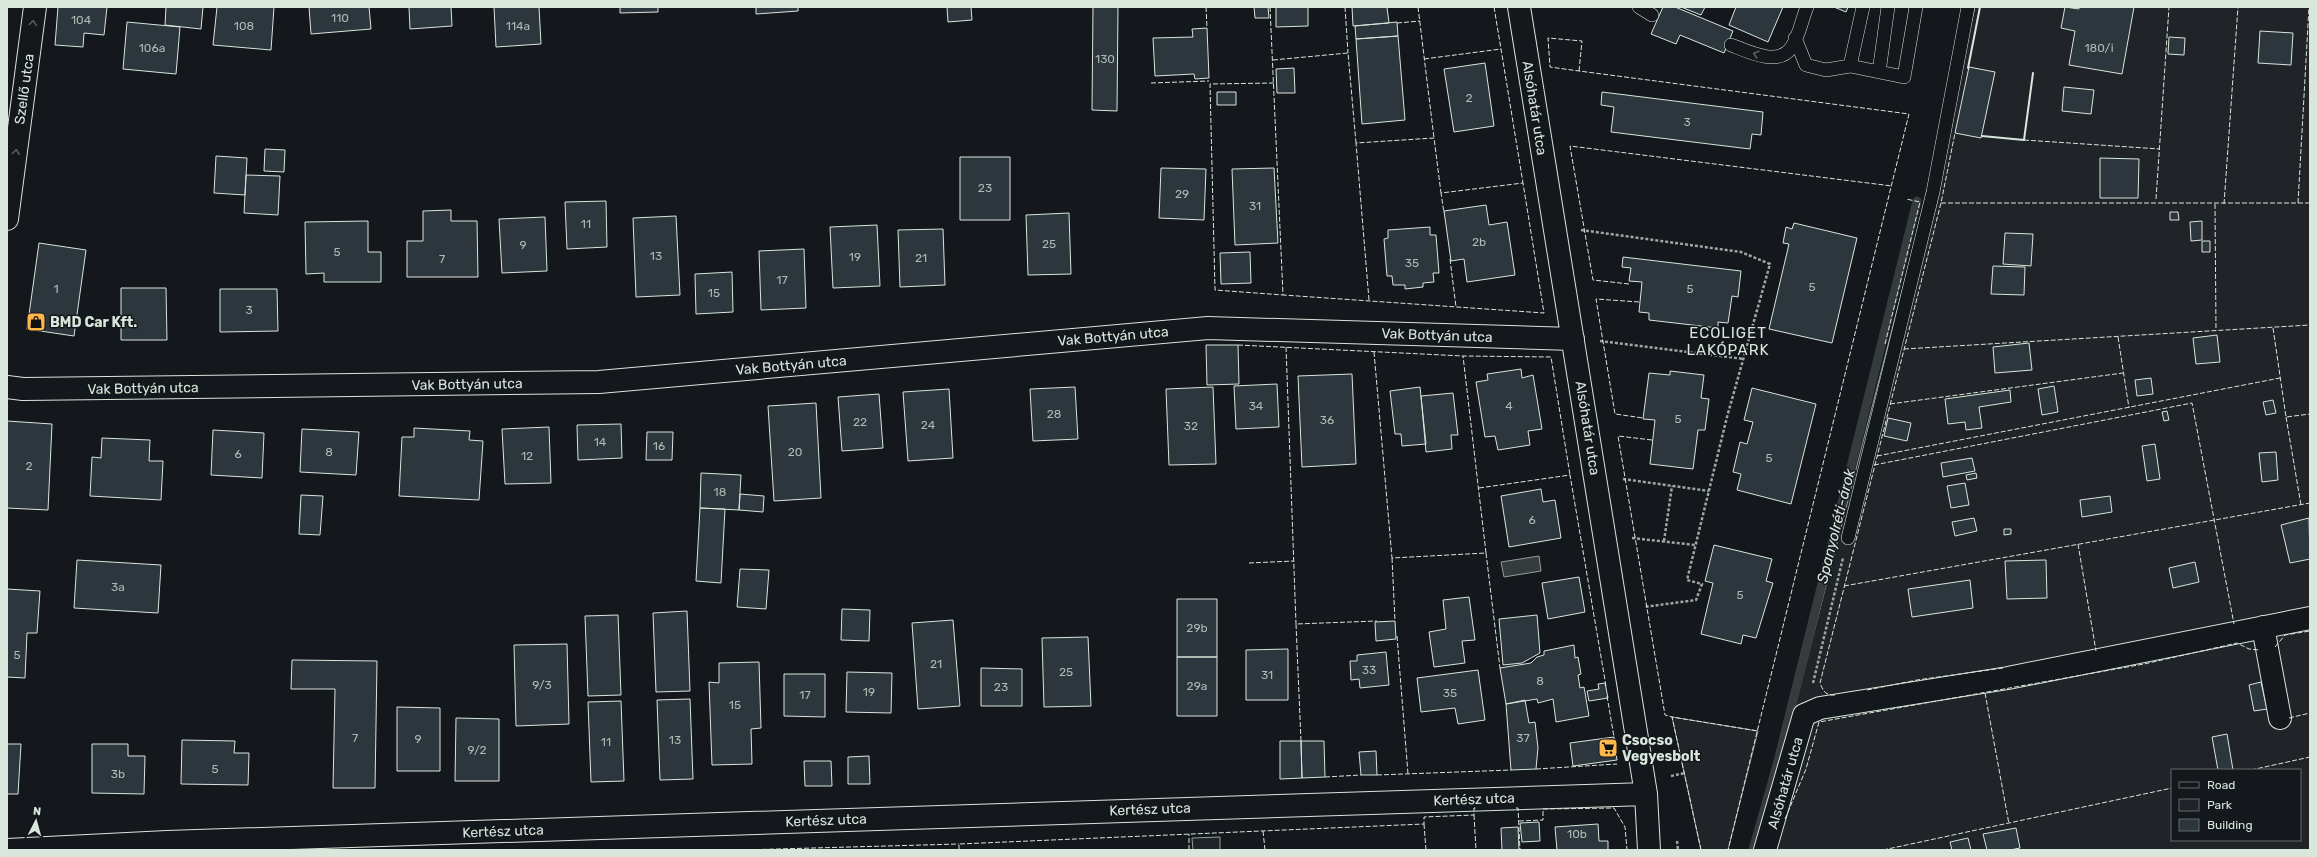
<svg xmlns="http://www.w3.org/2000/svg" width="2317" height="857" font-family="Rubik,sans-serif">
<rect width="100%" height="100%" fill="#14181c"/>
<!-- green -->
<path fill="#202428" stroke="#939e99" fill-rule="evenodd" d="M1975 7H2310V850H1758ZM2172 770H2300V840H2172Z
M1672 717 1758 731 1728 850H1701Z
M1220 837V850H1193L1192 838Z"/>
<!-- water -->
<path fill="#363b3e" stroke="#939e99" d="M1539 556 1541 571 1504 577 1501 562Z"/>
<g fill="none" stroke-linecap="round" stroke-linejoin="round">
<!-- stream -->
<path stroke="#363b3e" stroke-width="9" d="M1753 850 1778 761 1917 201"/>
</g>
<!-- building -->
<path fill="#2c363c" stroke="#d8e6dc" d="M58 7H107L104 35 84 33 83 47 55 45Z
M166 7H203L201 29 165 25Z
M217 7H274L271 50 213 45Z
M309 7H369L371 29 311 34Z
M409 7H451L452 26 410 29Z
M494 7H539L541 44 496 47Z
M620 7H658V12L620 13Z
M756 7H798V11L756 14Z
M947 7H971L972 20 948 22Z
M1093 7H1118L1117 111 1092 110Z
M1254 7H1268L1269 18H1255Z
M1276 7H1308V26L1276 27Z
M1352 7H1387L1389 23 1353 26Z
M1663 7H1675L1733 31 1724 53 1680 35 1676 44 1651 34Z
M1681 7H1705L1701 15Z
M1736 7H1783L1768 42 1729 25Z
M1834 7H1848L1846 12Z
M2065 7 2079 9V7H2134L2122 74 2069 65 2075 31 2061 28Z
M127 22 180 27 176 74 123 69Z
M1397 22 1398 36 1356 39 1355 26Z
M1207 28 1209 78 1195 79 1194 74 1155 76 1153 38 1193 37 1192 29Z
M2260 31 2293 33 2291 65 2258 63Z
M1398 36 1405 120 1362 124 1356 39Z
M2169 37 2185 38 2184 55 2168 54Z
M1485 63 1494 126 1454 132 1444 69Z
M1969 67 1995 72 1981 138 1955 133Z
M1294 68 1295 93H1277L1276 69Z
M2064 87 2094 90 2091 114 2062 111Z
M1217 92H1236V105H1217Z
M1602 92 1763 112 1761 135 1752 134 1750 149 1611 132 1614 107 1601 105Z
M265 149 285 150 284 172 264 171Z
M216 156 247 158 245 195 214 193Z
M960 157H1010V220H960Z
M2100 158 2139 159 2138 198H2100Z
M1161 168 1206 169 1204 220 1159 218Z
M1274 168 1278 243 1235 245 1232 169Z
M246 175 280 176 278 215 244 213Z
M606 201 607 247 567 249 565 202Z
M1486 205 1489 225 1507 222 1515 275 1467 282 1464 259 1451 261 1444 211Z
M451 210V221H477L478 277H407V241H423V211Z
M2170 212H2178L2179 220H2170Z
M1069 213 1071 274 1028 275 1026 215Z
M676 216 680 295 636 297 633 218Z
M545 217 547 271 502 273 499 219Z
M368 221V252H381V282H324V273L306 274 305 222Z
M2202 221V240L2191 241 2190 222Z
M1794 223 1857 238 1832 343 1769 329 1789 244 1783 243 1786 227 1792 229Z
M877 225 880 286 833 288 830 227Z
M1430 227V235H1436L1439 273H1433L1434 282 1423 283V287L1405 289V285H1393L1392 276H1387L1384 239 1388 238V230Z
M943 229 945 285 900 287 898 230Z
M2005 233 2033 234 2031 266 2003 264Z
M2202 241H2210V252H2202Z
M39 243 86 250 74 336 27 329Z
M804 249 806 308 761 310 759 251Z
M1250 252 1251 283 1221 284 1220 253Z
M1623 257 1741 271 1738 297 1732 296 1728 323 1718 322V328L1649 320V313L1639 312 1642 282 1629 281 1631 268 1622 267Z
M1993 266 2025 267 2024 295 1991 294Z
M732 272 733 312 696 314 695 274Z
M121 288H166L167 340H121Z
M220 289H277L278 331 220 332Z
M2217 335 2220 362 2196 364 2193 338Z
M2029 343 2032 370 1995 373 1993 347Z
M1206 345H1238L1239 384 1207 385Z
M1521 369 1522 378 1533 375 1542 429 1528 431 1530 445 1498 450 1495 436 1485 437 1476 382 1488 380 1487 374Z
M1670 371 1704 375 1701 398 1709 399 1705 430H1698L1693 469 1650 464 1655 420 1643 419 1649 373 1670 375Z
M1352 374 1356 464 1302 467 1298 376Z
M2151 378 2153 394 2137 396 2135 380Z
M1277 384 1279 427 1236 429 1234 386Z
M2054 386 2058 412 2042 415 2038 389Z
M1075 387 1078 439 1033 441 1030 389Z
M1213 387 1216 464 1169 465 1166 389Z
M1420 387 1426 444 1402 446 1401 434H1395L1390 391Z
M1752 388 1816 404 1791 504 1737 490 1741 474 1733 472 1740 442 1747 444 1753 422 1744 420Z
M949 389 953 458 908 461 903 392Z
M2010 390 2011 402 1979 407 1982 428 1966 430 1965 422 1948 424 1945 399Z
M1453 393 1458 435H1451L1452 449 1426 452 1421 396Z
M879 394 883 448 842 451 838 397Z
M2273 400 2276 413 2266 415 2263 402Z
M816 403 821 498 774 501 768 406Z
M2167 411 2169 420 2164 421 2162 412Z
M1888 418 1911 423 1907 441 1884 436Z
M7 421 52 424 48 510 7 508Z
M621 424 622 458 578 460 577 425Z
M549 427 551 483 505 484 502 429Z
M414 428 470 431 469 440 483 441 479 500 399 496 402 437H414Z
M302 429 359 432 356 475 300 472Z
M213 430 264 433 262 478 211 475Z
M647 432H673L672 460H646Z
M102 438 150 440 149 461H163L161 500 90 496 92 457 101 458Z
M2155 444 2160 479 2147 481 2142 446Z
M2276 452 2278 480 2262 482 2259 453Z
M1972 458 1975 471 1943 477 1941 463Z
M701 473 741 475 739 510 700 508Z
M1976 473 1977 478 1967 480 1966 475Z
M1965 483 1969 505 1951 508 1947 486Z
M1541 489 1543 502 1555 500 1561 538 1509 547 1501 496Z
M740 494 764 496 763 512 739 510Z
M301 495 323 496 320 535 299 534Z
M2110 496 2112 512 2082 517 2080 500Z
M700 508 725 509 721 583 696 581Z
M1974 518 1977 531 1955 536 1952 522Z
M2309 518 2310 559 2290 563 2281 525Z
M2004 529H2011V534L2004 535Z
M1714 545 1772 559 1766 581 1773 583 1756 638 1743 635 1741 644 1701 634 1713 583 1705 581Z
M77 560 161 565 158 613 74 608Z
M2046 560 2047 598 2007 599 2005 561Z
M2195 562 2199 582 2173 588 2169 568Z
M740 569 769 570 766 609 737 607Z
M1579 577 1585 612 1548 619 1542 583Z
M1970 580 1973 608 1912 617 1908 589Z
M7 589 40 591 37 633H27L25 678 7 677Z
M1469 597 1475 640 1462 641 1465 663 1434 667 1429 632 1446 629 1443 600Z
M1177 599H1217V657H1177Z
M842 609 870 610 869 641 841 640Z
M687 611 690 691 656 692 653 613Z
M618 615 621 695 588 696 585 616Z
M1537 615 1540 653 1522 663 1503 665 1499 619Z
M953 620 960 706 918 709 912 623Z
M1395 621 1396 639 1376 641 1375 622Z
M1088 637 1091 706 1044 707 1042 638Z
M567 644 569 724 516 726 514 645Z
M1574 645 1575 658 1578 657 1581 674 1578 675 1580 688 1584 687 1589 716 1556 722 1553 699 1538 703 1537 699 1506 704 1500 668 1531 663 1537 657 1544 655V651Z
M1288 649V700H1246V650Z
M1386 652 1389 685 1360 688 1359 679 1351 680 1350 661H1357V655Z
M1177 657H1217V716H1177Z
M292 660 377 661 375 788H333L335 689H291Z
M759 662 761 728 751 729 752 764 712 765 709 682 719 683V663Z
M981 668 1022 669V706H981Z
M1478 670 1485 720 1458 724 1455 708 1421 712 1417 678Z
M847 672 892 673 891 713 846 712Z
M784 674H825V717L784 716Z
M2261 682 2267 709 2254 711 2249 685Z
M1605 683 1608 698 1589 701 1587 691 1599 689 1598 684Z
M690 699 693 779 660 780 657 700Z
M1525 700 1529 723 1535 722 1538 748 1536 769 1511 770 1506 704Z
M621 701 624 781 591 782 588 702Z
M397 707 440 708V771H397Z
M456 718 499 719V781H455Z
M2227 734 2233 770H2218L2212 737Z
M1614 737 1617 760 1573 766 1570 743Z
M182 740 235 741 234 753H249L248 785 181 784Z
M1280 741H1301L1302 778 1280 779Z
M1301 741H1324L1325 777 1302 778Z
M7 744H21L18 794H7Z
M92 744H128V756H145L144 794 92 793Z
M1376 751 1377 775H1361L1359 752Z
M869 756 870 784H848V757Z
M804 761H831L832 786H805Z
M1539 822 1540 841 1522 842 1520 823Z
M1598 824 1599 841H1608V850H1557L1555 827Z
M1518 827 1519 850H1502L1501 828Z
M2016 828 2020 848 2010 850H1987L1983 834Z
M1968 838 1971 850H1952L1950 842Z"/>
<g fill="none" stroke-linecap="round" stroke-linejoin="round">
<!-- service casing -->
<g stroke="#d8e6dc" stroke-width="14">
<path id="service" d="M1639 7 1652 15
M1795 38 1806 65 1826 70 1850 66 1863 7
M1731 45C1747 51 1778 67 1791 48 1799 37 1802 19 1807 7
M1850 66 1904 77 1916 7
M1879 72 1888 7
M1848 538 1933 192 1968 7"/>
</g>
<!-- minor casing -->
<g stroke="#d8e6dc" stroke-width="24">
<path id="minor" d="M1519 7 1646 794 1649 850
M7 219 35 7
M7 387 23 389 599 382 1208 328 1573 339
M2263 627 2280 718
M7 850 167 842 1646 794
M1765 850 1804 715 1820 708 2008 678 2310 618"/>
</g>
<!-- path -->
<path stroke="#9da8a2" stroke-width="2.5" stroke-dasharray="3 2" stroke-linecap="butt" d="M1581 230 1741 252 1770 264 1727 417 1687 580 1702 584 1696 600 1644 607
M1600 341 1744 359
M1623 479 1709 491
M1632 538 1695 545
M1664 541 1672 486
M1813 683 1843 558
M1671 776 1685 773
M1677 841 1678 850"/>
<!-- service -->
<use href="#service" stroke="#14181c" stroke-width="13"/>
<!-- minor -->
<use href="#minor" stroke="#14181c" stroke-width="22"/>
<!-- fence -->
<path stroke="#d8e6dc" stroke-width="1" stroke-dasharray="5 2" stroke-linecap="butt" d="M1206 7 1207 28
M1270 7 1283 295 1544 313 1523 183 1441 193 1444 213
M1345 7 1348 53
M1418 7 1434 138
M1494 7 1501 49
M1397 23 1420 21
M1424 59 1501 49 1523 183
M1273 60 1348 53 1356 143
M1579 71 1582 41 1548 38 1550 67 1579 71 1909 114 1728 850
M1151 83 1209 81
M1274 83 1210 84 1215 290 1283 295
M2024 140 2160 149
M2156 199 2169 7
M1941 203H2310
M2298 203 2309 7
M2215 204 2216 330
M2224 204 2238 7
M1450 259 1456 307
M1629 284 1593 280 1570 146 1892 186
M1369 300 1356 143 1434 138 1441 193
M1639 302 1596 299 1615 414 1643 418
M2273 328 2286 417 2310 414
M2118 337 2129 408
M1885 344 1920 202 1906 199
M1238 345 1463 356 1551 357 1570 475
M1286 347 1296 624
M1904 349 2310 325
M1374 352 1392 558 1486 553 1463 356
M1890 404 2123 373
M2286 417 2301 505
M1652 440 1618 436 1665 715 1672 717
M1877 456 2280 378
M1874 465 2192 403 2234 624
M1479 488 1570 475 1606 686
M2078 544 2096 651
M1486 553 1500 668
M1392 558 1395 621
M1249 563 1294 561
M1844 586 2310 503
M1397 636 1408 774
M2275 647 2285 635 2310 631
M1867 690 1917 680 2003 668
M1985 693 2009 824
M1835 695C1826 696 1823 691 1820 683L1941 203 1955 133
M1607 696 1614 737
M2289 718 2310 713
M1301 741 1296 624 1377 621
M1536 769 1617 764
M2251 770 2310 757
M1377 775 1511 770
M1325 777 1361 775
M1516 808H1518L1520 850
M1474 815 1476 850
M1785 819 1806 769 1819 722 2144 664 2237 643 2249 649 2259 650
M1519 821 1543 820V809L1614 808 1625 827 1627 850
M1424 824 1426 850
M1263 831 1265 850
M741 850 959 844
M959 850V844L1424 824V817L1474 815V808H1476
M1189 850V834
M1701 850 1672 717 1758 731
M1883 850 2172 788"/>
<!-- wall -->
<path stroke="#d8e6dc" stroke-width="2" d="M1968 68 1980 7
M1982 136 2024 140 2033 73"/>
</g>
<!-- one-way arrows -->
<defs><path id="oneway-chevron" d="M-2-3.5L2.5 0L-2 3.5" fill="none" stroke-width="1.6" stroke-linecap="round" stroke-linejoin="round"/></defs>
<g stroke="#59605f">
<use href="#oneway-chevron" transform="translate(33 23) rotate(-82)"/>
<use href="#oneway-chevron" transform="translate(1756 54) rotate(-162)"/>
<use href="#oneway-chevron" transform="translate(16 152) rotate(-82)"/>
</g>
<!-- icons -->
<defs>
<g id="shop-square" transform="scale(1)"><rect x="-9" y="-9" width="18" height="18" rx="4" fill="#ffb74d" stroke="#14181c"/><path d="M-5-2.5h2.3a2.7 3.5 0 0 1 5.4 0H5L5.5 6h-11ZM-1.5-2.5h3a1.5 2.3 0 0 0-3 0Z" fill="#111"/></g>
<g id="supermarket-square" transform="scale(1)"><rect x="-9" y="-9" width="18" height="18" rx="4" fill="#ffb74d" stroke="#14181c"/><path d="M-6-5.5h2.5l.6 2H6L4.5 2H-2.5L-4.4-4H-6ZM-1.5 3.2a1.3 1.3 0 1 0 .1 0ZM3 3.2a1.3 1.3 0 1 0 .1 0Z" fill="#111"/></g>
</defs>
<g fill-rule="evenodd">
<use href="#shop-square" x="36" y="322"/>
<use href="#supermarket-square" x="1608" y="748"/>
</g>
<g text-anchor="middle" stroke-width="3" stroke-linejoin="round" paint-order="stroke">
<!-- number labels -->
<g font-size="12" fill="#adbab4">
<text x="340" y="22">110</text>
<text x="81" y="24">104</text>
<text x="244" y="30">108</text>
<text x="518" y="30">114a</text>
<text x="152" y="52">106a</text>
<text x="2099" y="52">180/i</text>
<text x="1105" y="63">130</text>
<text x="1469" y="102">2</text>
<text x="1687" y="126">3</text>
<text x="985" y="192">23</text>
<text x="1182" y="198">29</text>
<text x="1255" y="210">31</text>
<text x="586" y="228">11</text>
<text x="1479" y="246">2b</text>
<text x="1049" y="248">25</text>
<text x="523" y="249">9</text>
<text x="337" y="256">5</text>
<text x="656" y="260">13</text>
<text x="855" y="261">19</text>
<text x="921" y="262">21</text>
<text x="442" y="263">7</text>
<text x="1412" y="267">35</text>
<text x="782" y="284">17</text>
<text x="1812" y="291">5</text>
<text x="56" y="293">1</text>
<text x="1690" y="293">5</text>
<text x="714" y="297">15</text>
<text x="249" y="314">3</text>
<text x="1256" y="410">34</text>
<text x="1509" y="410">4</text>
<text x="1054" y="418">28</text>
<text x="1678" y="423">5</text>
<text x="1327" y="424">36</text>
<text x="860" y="426">22</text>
<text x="928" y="429">24</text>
<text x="1191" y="430">32</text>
<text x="600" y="446">14</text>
<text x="659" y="450">16</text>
<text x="329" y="456">8</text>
<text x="795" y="456">20</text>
<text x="238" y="458">6</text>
<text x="527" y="460">12</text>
<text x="1769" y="462">5</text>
<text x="29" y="470">2</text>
<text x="720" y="496">18</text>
<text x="1532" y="524">6</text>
<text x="118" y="591">3a</text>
<text x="1740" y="599">5</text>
<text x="1197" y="632">29b</text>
<text x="17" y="659">5</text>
<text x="936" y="668">21</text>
<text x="1369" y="674">33</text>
<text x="1066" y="676">25</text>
<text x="1267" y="679">31</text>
<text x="1540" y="685">8</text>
<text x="542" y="689">9/3</text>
<text x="1197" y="690">29a</text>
<text x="1001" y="691">23</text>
<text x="869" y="696">19</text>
<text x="1450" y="697">35</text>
<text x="805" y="699">17</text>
<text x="735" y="709">15</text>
<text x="355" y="742">7</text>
<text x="1523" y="742">37</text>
<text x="418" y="743">9</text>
<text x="675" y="744">13</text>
<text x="606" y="746">11</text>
<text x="477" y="754">9/2</text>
<text x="215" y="773">5</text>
<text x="118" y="778">3b</text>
<text x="1577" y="838">10b</text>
</g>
<!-- street labels -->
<g font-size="14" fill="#d8e6dc" stroke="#14181c">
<text transform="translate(24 89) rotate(-82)" y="5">Szellő utca</text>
<text transform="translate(1535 108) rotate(81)" y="5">Alsóhatár utca</text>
<text transform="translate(1437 335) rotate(2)" y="5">Vak Bottyán utca</text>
<text transform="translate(1113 336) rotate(-5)" y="5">Vak Bottyán utca</text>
<text transform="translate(791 365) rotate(-5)" y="5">Vak Bottyán utca</text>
<text transform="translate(467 384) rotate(-1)" y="5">Vak Bottyán utca</text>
<text transform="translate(143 388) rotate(-1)" y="5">Vak Bottyán utca</text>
<text transform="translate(1588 428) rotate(81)" y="5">Alsóhatár utca</text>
<text transform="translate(1785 783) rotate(-74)" y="5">Alsóhatár utca</text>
<text transform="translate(1474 799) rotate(-2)" y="5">Kertész utca</text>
<text transform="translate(1150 809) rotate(-2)" y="5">Kertész utca</text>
<text transform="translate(826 820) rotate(-2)" y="5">Kertész utca</text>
<text transform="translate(503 831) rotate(-2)" y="5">Kertész utca</text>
</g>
<!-- poi labels -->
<g font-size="14" font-weight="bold" fill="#d8e6dc" stroke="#14181c" text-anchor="start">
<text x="50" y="327">BMD Car Kft.</text>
<text x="1622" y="745">Csocso<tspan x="1622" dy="16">Vegyesbolt</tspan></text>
</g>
<!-- neighbourhood labels -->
<g font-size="15" letter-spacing="1" fill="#d8e6dc" stroke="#14181c">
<text x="1728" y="338">ECOLIGET<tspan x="1728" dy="17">LAKÓPARK</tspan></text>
</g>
<!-- water labels -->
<g font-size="15" font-style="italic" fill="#d8e6dc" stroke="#14181c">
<text transform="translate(1836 526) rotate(-76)" y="5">Spanyolréti-árok</text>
</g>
</g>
<!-- border -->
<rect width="2317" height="857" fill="none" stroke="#d8e6dc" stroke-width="16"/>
<!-- legend -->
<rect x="2171" y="769" width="130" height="72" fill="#14181c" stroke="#626a69"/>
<rect x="2179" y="782" width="20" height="6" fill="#14181c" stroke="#626a69"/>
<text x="2207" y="789" font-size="12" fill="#d8e6dc">Road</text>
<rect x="2179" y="799" width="20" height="12" fill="#202428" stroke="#626a69"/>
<text x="2207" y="809" font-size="12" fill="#d8e6dc">Park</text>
<rect x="2179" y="819" width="20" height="12" fill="#2c363c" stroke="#626a69"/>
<text x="2207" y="829" font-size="12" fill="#d8e6dc">Building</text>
<!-- north arrow -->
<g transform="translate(36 821) rotate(6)" stroke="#14181c" stroke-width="3" paint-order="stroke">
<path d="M0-3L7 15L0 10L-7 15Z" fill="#d8e6dc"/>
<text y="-6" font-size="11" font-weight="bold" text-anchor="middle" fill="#d8e6dc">N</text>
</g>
</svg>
